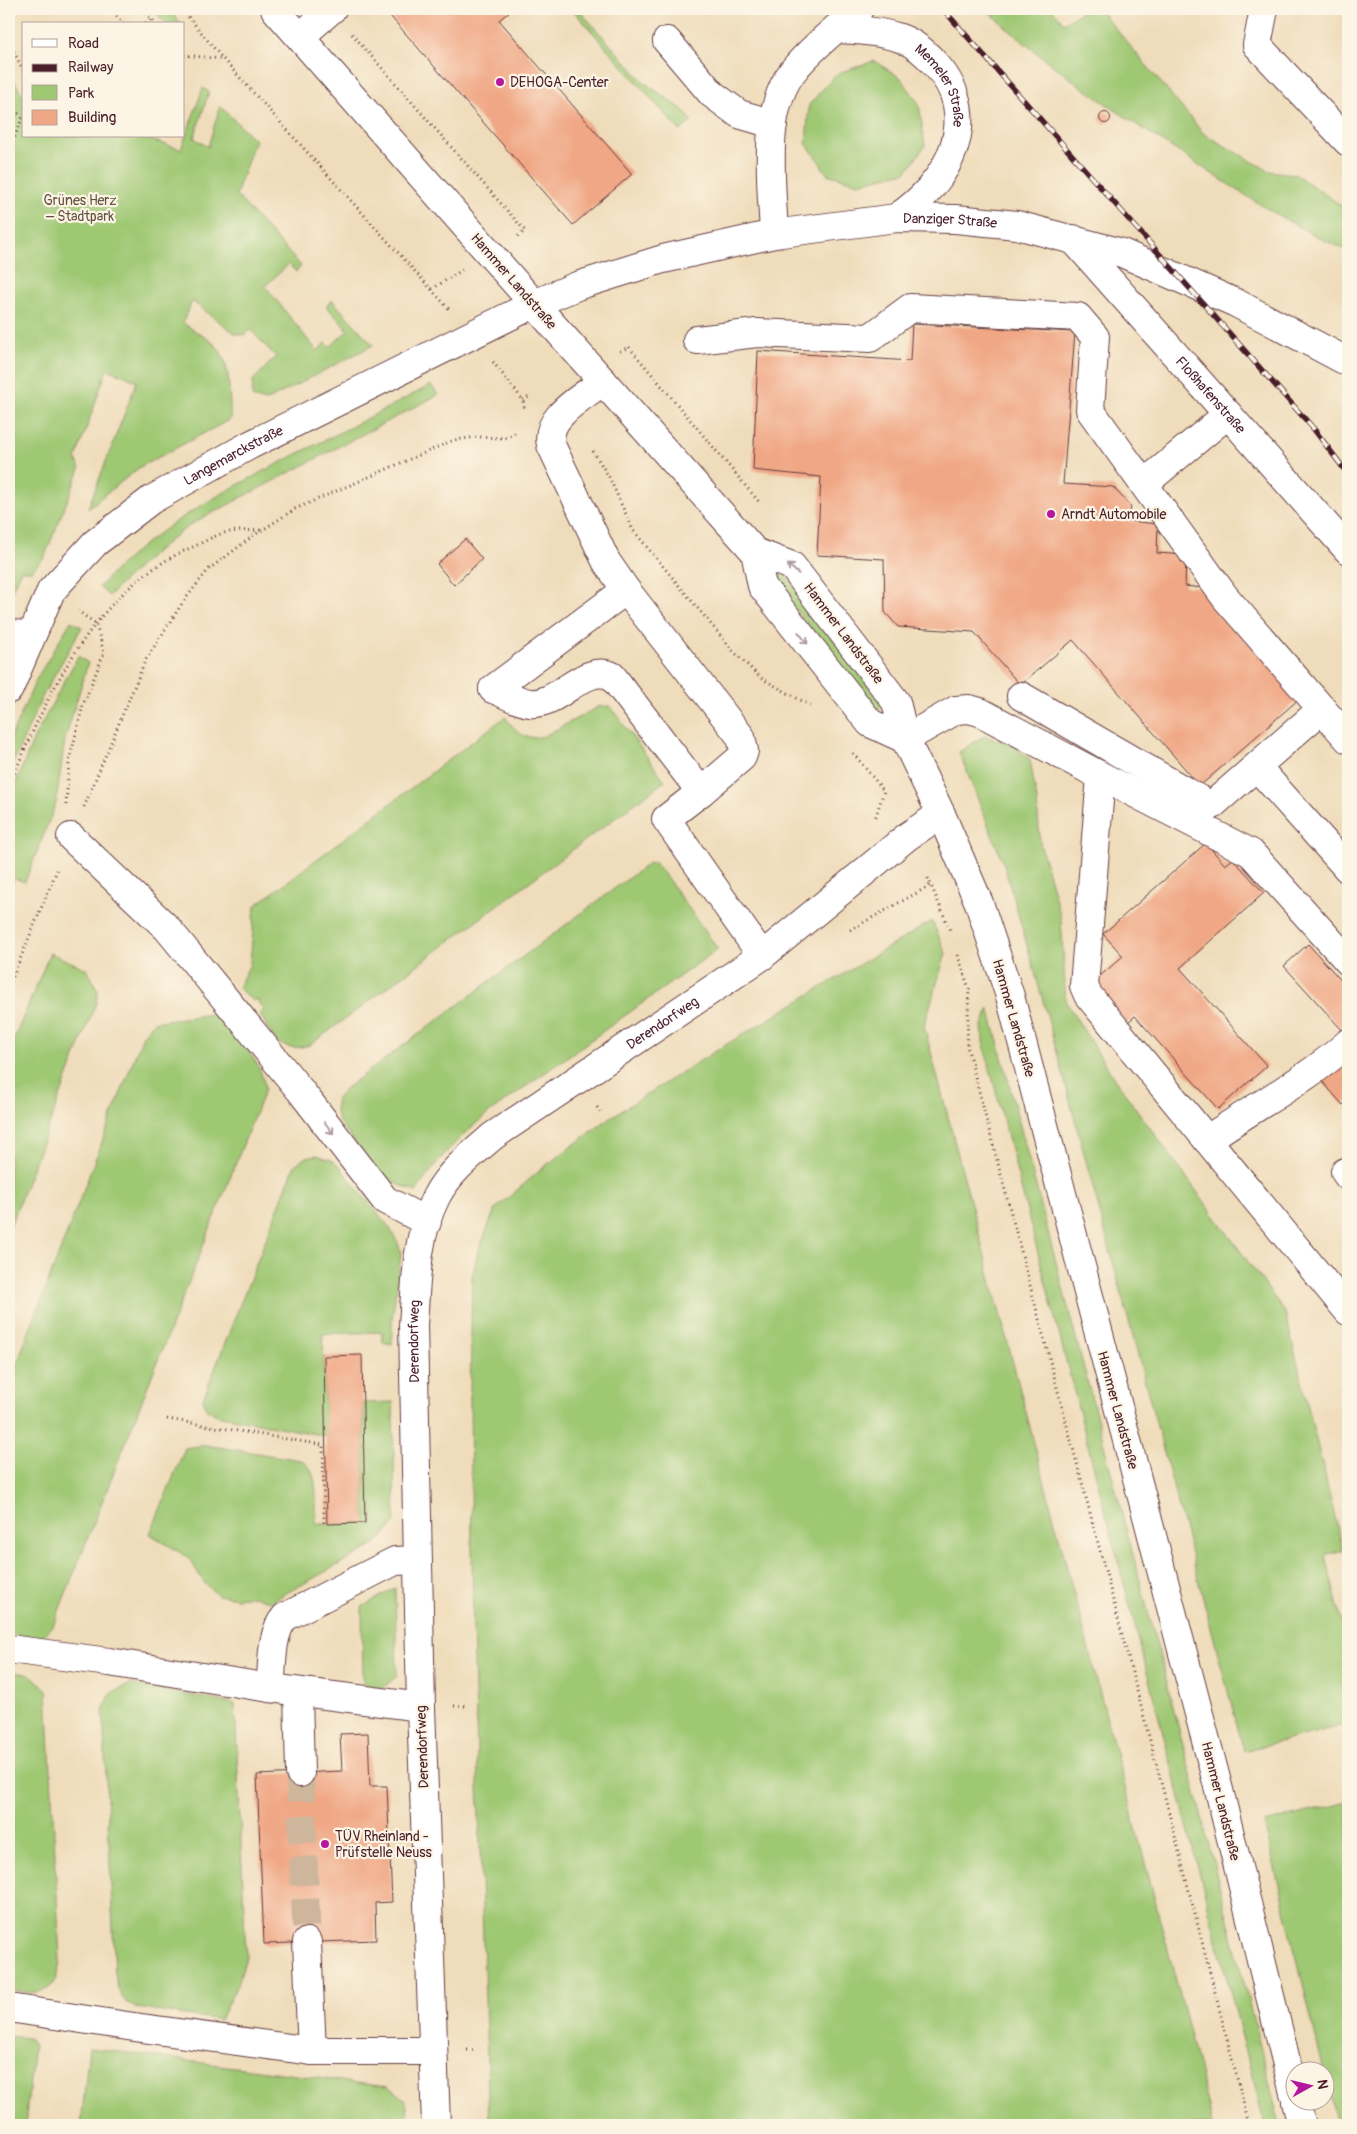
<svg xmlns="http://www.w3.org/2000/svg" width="1357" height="2134" font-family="Pangolin,sans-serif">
<rect width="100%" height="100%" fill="#fcf5e5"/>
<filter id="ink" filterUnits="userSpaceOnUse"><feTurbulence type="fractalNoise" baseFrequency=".02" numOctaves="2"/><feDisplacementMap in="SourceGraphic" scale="10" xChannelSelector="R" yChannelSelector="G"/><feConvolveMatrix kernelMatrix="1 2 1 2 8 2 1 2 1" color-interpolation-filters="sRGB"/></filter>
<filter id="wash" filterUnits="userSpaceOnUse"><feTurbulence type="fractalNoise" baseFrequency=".0096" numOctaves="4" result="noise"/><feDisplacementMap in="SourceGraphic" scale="20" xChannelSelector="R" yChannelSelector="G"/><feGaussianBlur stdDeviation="1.12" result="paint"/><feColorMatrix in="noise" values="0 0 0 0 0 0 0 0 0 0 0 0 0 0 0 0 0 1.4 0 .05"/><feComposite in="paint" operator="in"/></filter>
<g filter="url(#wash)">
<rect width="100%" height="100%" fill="#efdcba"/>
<!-- green -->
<path fill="#9fc873" stroke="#74744f" d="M152 9H168L181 24H166Z
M572 9H578L645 83 683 110 692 121 680 131Z
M986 9H1052L1064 23 1086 9H1099L1204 134 1269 171 1295 174 1348 210V251C1292 227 1242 193 1191 160 1120 114 1047 67 986 9Z
M874 61 901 78 919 104 925 146 906 172 858 183 827 174 806 143 809 105 836 74Z
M9 72 24 98V136H137L181 149 203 88 209 92 194 138 208 147 220 106 255 140 236 195 301 266 296 272 289 264 265 286 317 351 326 343 330 347 348 330 326 306 332 300 373 345 266 401 252 397 253 380 276 357 251 330 244 335 236 334 192 301 183 323C193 330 204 336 213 343 233 360 228 396 231 419L140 467 88 508 137 381 107 369 76 458 80 469 44 558 31 571 21 570 9 597Z
M431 385 438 395 195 522C163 543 136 569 109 596L99 587C154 525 231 488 303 451 346 430 389 407 431 385Z
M777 570 783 573 879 699 882 707 877 712 772 580V574Z
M71 621 82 627 43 695 9 772V741L37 678Z
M78 656 88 663 65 739 56 803 25 882 14 878 9 892V800L34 738Z
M610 706 665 781 310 1045C278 1054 273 1038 260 1014L264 1009 256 999 253 1001 238 988 250 964 255 906 505 717C517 732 524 741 544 736L598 707Z
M984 736 1009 743 1030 759 1037 801 1040 843 1061 919 1066 1002 1115 1080 1285 1312 1343 1550 1325 1555 1348 1647V1724L1244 1751 1045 1008 1004 865 959 752Z
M649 863H655L659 867 718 949 490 1112C458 1138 439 1157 416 1192L384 1178 338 1121 335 1109 337 1099 345 1089Z
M932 921 946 953 924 1026 1196 2056 1212 2125H489L473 1628 470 1397 472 1277 478 1252 495 1209 544 1167 611 1117 727 1044Z
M50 953 87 969 98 991 96 1003 9 1229V1051Z
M989 1008 1195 1790 1280 2125H1265L983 1042 982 1025Z
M212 1014 218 1016C236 1039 262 1059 265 1089L53 1626 41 1638 9 1634V1384L143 1035 154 1022Z
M317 1155 332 1160 339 1166 389 1227 398 1243 401 1254 392 1319V1344L383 1343 382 1332 323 1334 326 1436 216 1415 206 1408 203 1399 295 1165 306 1157Z
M393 1402 395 1522 382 1538 369 1548 270 1602 254 1596 237 1598 218 1595 204 1583 189 1558 150 1534 185 1448 205 1445 301 1460C321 1470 315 1505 316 1524L365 1523 363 1403Z
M395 1588 397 1676 383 1688 363 1684 362 1607Z
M9 1671 31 1675 47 1690 60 1960C56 1997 39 1994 9 1990Z
M131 1684 235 1704 246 1958 237 1985 220 2020 136 2008C119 1999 119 1993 115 1974L103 1710 111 1693Z
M1348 1802V2125H1337L1264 1823Z
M9 2036 28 2038 34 2045 25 2125H9Z
M89 2048 387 2087C407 2097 408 2103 408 2125H81Z"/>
<g id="blocks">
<!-- building -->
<path fill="#f0a785" d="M384 9H506L509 12 499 20 632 174 573 225Z
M1099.5 118a5.5 5.5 0 1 1 11 0a5.5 5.5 0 1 1-11 0Z
M912 324 1075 332 1063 484 1113 487 1131 507 1128 521 1158 524 1157 553 1186 555 1185 586 1203 588 1300 698 1200 786 1073 640 1020 685 974 632 898 627 885 612 884 559 817 555 821 477 753 470 758 351 910 361Z
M465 539 482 559 454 585 437 564Z
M1206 843 1225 865 1233 859 1264 893 1180 968 1267 1066 1218 1109 1135 1016 1126 1024 1091 984 1123 956 1103 934Z
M1308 944 1348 988V1026L1343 1031 1284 966Z
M1348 1055V1100L1343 1105 1321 1080Z
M362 1355 365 1523 327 1524 324 1356Z
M368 1733 370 1786H387L392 1902 375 1903 376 1940 264 1944 257 1775 342 1771 340 1734Z"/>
</g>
</g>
<g filter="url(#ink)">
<use href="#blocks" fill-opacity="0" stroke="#633b40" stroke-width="1"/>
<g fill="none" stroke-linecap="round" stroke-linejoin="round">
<!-- minor-tunnel -->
<path stroke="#ceb69d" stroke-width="28" stroke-dasharray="28 14" stroke-linecap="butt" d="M300 1773 307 1942"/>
<!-- minor casing -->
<g stroke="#633b40" stroke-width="30">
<g id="minor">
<path d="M1264 9 1257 45 1348 142"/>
<path id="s1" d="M836 29C857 30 879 31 900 38 914 43 926 53 936 65 984 118 948 184 896 218"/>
<path d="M300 37 332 9"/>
<path d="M667 41 712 94 739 114 773 124"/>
<path d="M774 234C772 183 760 107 797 66 815 45 838 27 859 9"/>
<path id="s2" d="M1073 239 1348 550"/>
<path d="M697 340 757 333 870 338 910 308 1078 317 1095 337 1090 410 1225 597 1348 739"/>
<path d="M603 381C584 397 544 416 551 445L606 561 626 590 741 737 744 751 742 757 701 792"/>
<path d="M1145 483 1228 414"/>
<path d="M755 552 762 586 870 723 905 739"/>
<path d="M9 634 31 635"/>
<path d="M493 689C504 693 518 702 530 703 559 706 583 663 612 676L701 792 666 819 762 956"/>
<path d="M493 689 626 590"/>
<path d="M1021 696 1211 806 1322 709"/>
<path d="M905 739 956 710 969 709 980 712 1101 776 1084 986 1088 995 1348 1311"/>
<path d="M1257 767 1348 869"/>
<path d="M1101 776 1251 853 1348 961"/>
<path d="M71 837 167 928 300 1090 385 1200 427 1222"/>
<path d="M1207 1140C1253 1107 1306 1081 1348 1043"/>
<path d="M1345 1172 1348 1176"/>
<path d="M9 1649 109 1662 270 1688 421 1707"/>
<path d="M270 1688C273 1666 270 1634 285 1617L395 1561 417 1560"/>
<path d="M298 1692 300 1773"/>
<path d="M307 1942 312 2051"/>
<path d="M9 2008 134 2027 312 2051H433"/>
<path id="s3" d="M1294 2093 1219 1790 1010 996 979 903 941 814 905 739 896 702 792 566 755 552 534 304 577 286 663 259 774 234 896 218 956 219 1017 225 1122 253 1236 303 1348 362"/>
<path d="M1296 2102 1302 2125"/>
<path id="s4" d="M436 2125 421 1707 413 1325C416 1283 416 1236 436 1197 449 1172 472 1154 493 1136L762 956 908 836 941 814"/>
</g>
</g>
<!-- major casing -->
<g stroke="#633b40" stroke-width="30">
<g id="major">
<path id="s5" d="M9 689 51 591 95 543 151 500 250 445 534 304 275 9"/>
</g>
</g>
<!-- path -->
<path stroke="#633b40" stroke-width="3" stroke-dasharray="1 4" stroke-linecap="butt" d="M109 9 124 24
M143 9 156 24
M182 9 223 59 449 309
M146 24 152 18
M352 34 525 231 518 236
M9 43 24 71
M184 55 222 59
M9 109 22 115
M9 151 24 114
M432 289 462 270
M620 351 629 347 760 503
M493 362 523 400 524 408
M523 400 531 396
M593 451 609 477 633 530 734 652 761 678 813 707
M853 753 884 791 875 819
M9 787C47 694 95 587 195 546 206 541 218 533 230 532 240 530 251 531 261 530
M66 805 69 762 83 705 104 653 96 624 78 611
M84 807 145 661 183 602 208 570 253 536 295 509 454 440 478 437 505 438 517 432
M928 878 950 930
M850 930 931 885
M958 955 969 989 967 1046 1166 1801 1249 2125
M9 986 57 870
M597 1107 602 1115
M167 1419 323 1445 324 1524
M454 1706H465
M467 2050H477"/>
<!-- minor -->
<use href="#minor" stroke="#fff" stroke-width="28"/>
<!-- major -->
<use href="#major" stroke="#fff" stroke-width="28"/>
<!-- rail casing -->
<g stroke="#4a1f2b" stroke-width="5.5">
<path id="rail" d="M943 9 1313 428 1348 474"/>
</g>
<!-- rail -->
<use href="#rail" stroke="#fcf5e5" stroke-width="4" stroke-dasharray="11" stroke-linecap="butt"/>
</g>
<!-- one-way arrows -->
<defs><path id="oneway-shaft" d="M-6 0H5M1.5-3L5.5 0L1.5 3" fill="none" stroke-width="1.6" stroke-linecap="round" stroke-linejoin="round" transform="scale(1.25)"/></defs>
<g stroke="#ae9aa0">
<use href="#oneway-shaft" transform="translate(793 569) rotate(-138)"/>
<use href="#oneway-shaft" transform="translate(803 638) rotate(52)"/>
<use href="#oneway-shaft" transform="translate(329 1128) rotate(53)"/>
</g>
</g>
<!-- markers -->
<g fill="#b5179e" stroke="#fcf5e5" stroke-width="2">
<circle cx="500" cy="82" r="5"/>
<circle cx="1051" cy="514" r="5"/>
<circle cx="325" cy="1844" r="5"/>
</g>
<g text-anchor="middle" stroke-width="4.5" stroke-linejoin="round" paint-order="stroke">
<!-- poi labels -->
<g font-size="14" fill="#4a1f2b" stroke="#fcf5e5" text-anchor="start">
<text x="510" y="87">DEHOGA-Center</text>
<text x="1061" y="519">Arndt Automobile</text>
<text x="335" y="1841">TÜV Rheinland -<tspan x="335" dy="16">Prüfstelle Neuss</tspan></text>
</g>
<!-- street labels -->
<g font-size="14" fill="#4a1f2b" stroke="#fcf5e5">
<text dy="5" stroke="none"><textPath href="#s1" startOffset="131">Memeler Straße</textPath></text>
<text dy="5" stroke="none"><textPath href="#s3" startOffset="2420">Danziger Straße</textPath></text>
<text transform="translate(514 281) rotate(49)" y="5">Hammer Landstraße</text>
<text dy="5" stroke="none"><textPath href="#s2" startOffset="208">Floßhafenstraße</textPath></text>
<text dy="5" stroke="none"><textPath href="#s5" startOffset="336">Langemarckstraße</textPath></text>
<text transform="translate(844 633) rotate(53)" y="5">Hammer Landstraße</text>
<text transform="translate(1014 1018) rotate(74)" y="5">Hammer Landstraße</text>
<text dy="5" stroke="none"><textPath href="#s4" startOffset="1219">Derendorfweg</textPath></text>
<text dy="5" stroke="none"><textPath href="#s4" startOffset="784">Derendorfweg</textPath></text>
<text transform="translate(1118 1410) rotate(75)" y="5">Hammer Landstraße</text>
<text transform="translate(422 1747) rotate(-92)" y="5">Derendorfweg</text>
<text transform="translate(1221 1801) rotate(76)" y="5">Hammer Landstraße</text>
</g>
<!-- park labels -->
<g font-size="14" fill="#645241" stroke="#fcf5e5">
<text x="80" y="205">Grünes Herz<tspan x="80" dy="16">– Stadtpark</tspan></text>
</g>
</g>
<!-- margin -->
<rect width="1357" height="2134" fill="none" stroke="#fcf5e5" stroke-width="30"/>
<!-- legend -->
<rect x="22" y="22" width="162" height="115" fill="#fcf5e5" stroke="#b59f9b"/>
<rect x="32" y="39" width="25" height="8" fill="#ffffff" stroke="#b59f9b"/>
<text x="68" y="48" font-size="15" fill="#4a1f2b">Road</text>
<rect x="32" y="64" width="25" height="8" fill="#4a1f2b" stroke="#b59f9b"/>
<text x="68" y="72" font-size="15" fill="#4a1f2b">Railway</text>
<rect x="32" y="85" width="25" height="15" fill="#9fc873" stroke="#b59f9b"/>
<text x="68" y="98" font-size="15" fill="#4a1f2b">Park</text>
<rect x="32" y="110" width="25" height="15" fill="#f0a785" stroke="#b59f9b"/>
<text x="68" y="122" font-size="15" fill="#4a1f2b">Building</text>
<!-- north arrow -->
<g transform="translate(1310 2086) rotate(82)"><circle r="24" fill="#fcf5e5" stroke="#b59f9b"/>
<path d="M0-4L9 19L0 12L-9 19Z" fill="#b5179e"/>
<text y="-8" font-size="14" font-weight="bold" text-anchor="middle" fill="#4a1f2b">N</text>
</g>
</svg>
